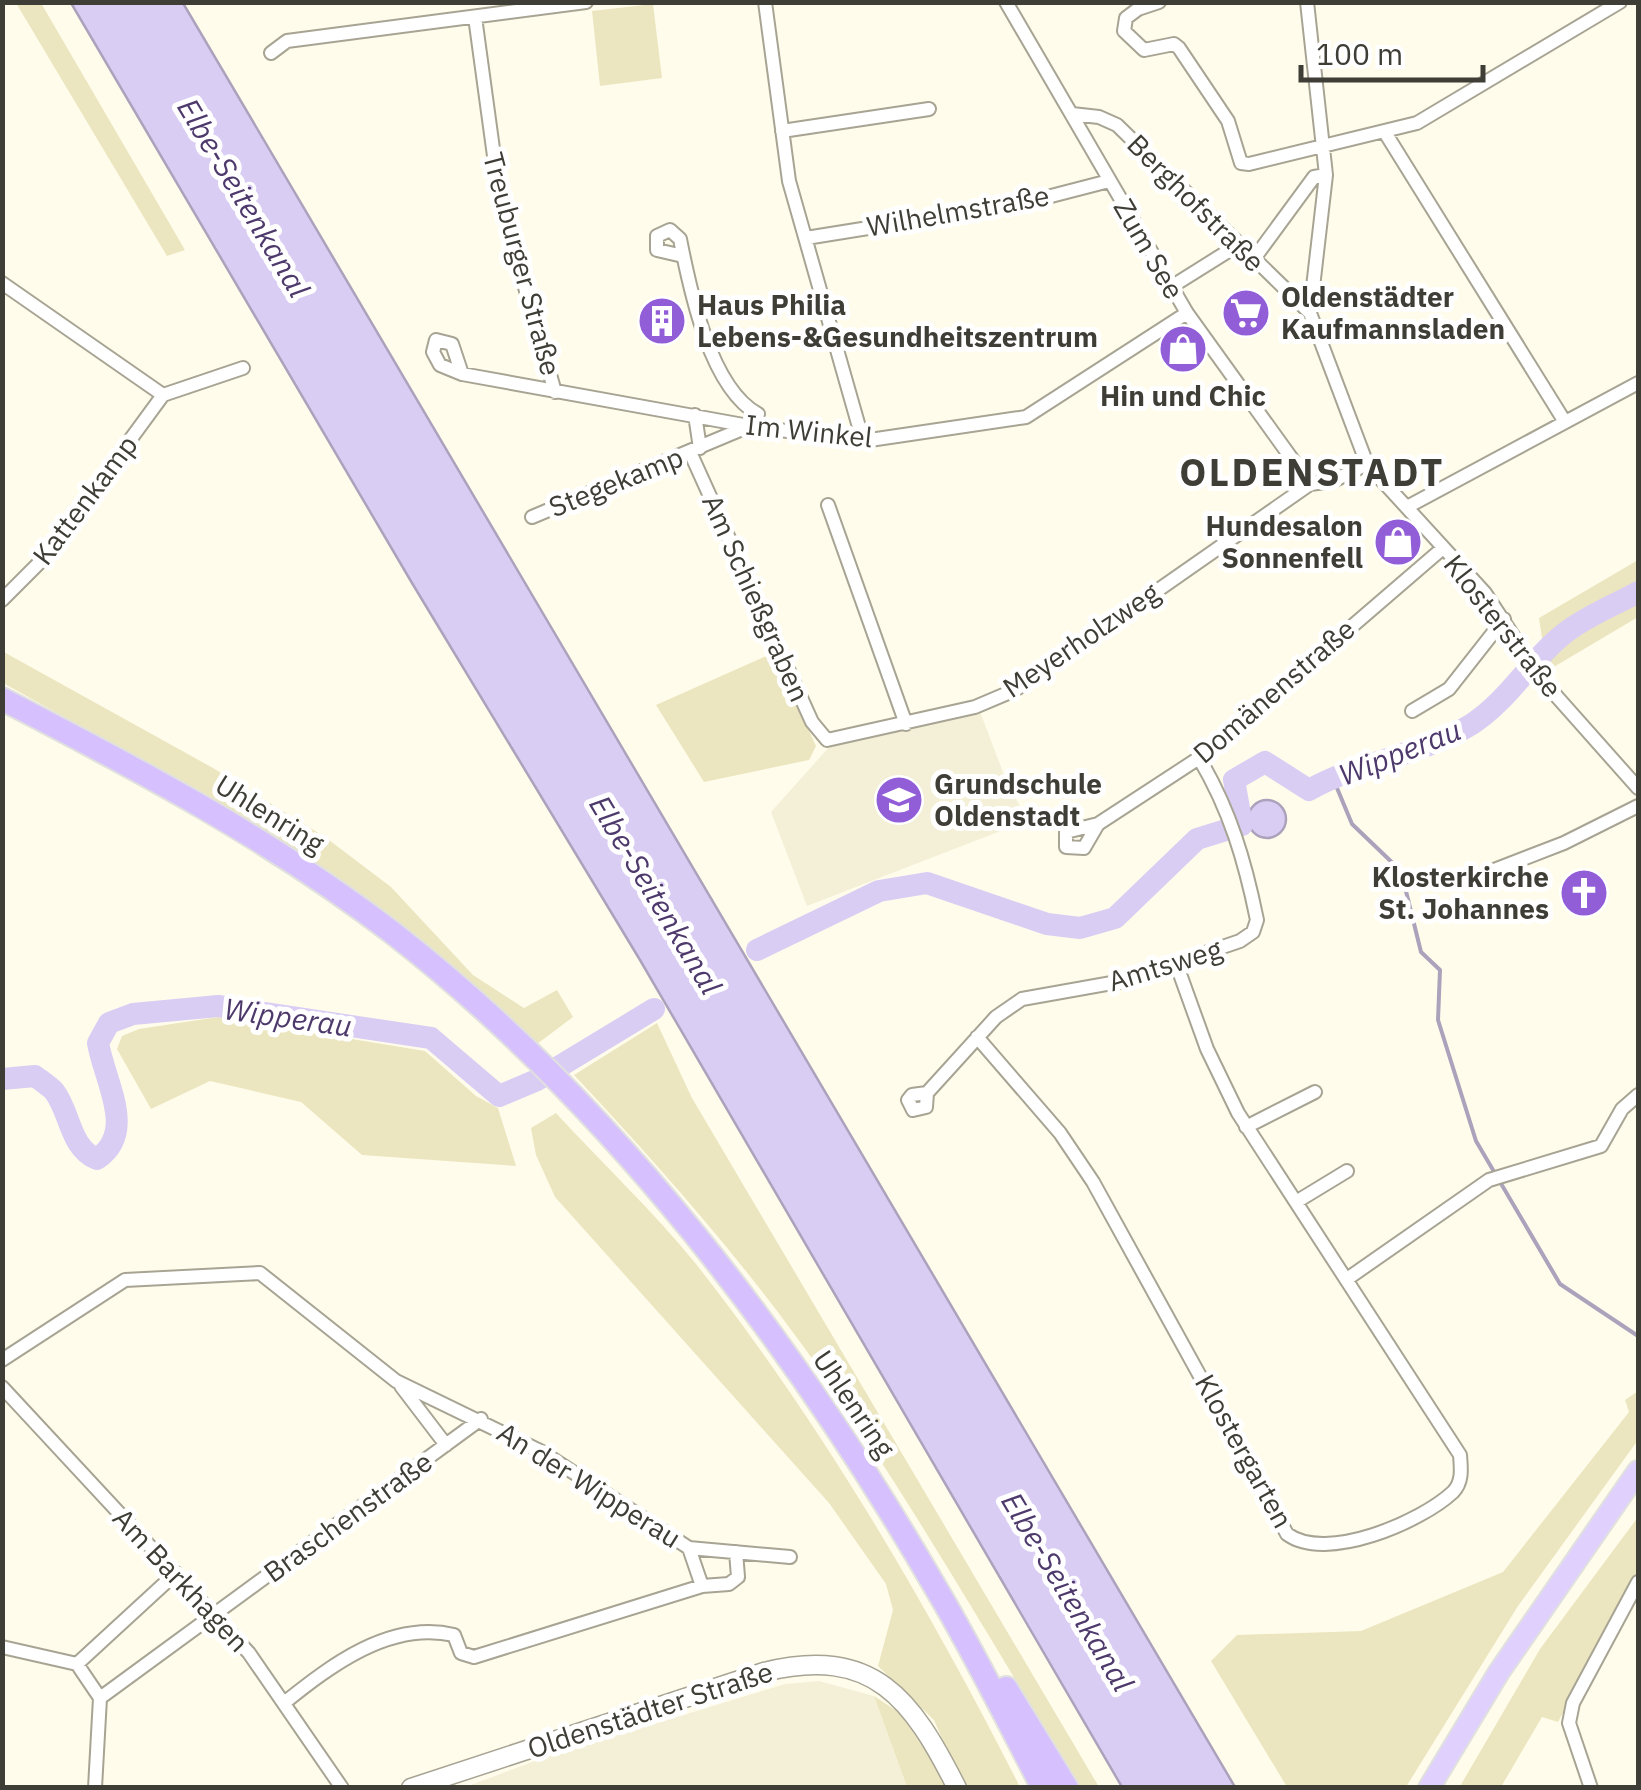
<svg xmlns="http://www.w3.org/2000/svg" width="1641" height="1790" font-family="'IBM Plex Sans',sans-serif">
<rect width="100%" height="100%" fill="#fffceb"/>
<!-- built -->
<path fill="#f4f0d8" d="M979 709 1009 788 1029 820 807 906 771 812 829 747Z
M819 1681 874 1696 907 1787 463 1788 548 1756 785 1684Z"/>
<!-- green -->
<path fill="#ece6c0" d="M16 3H41L185 250 167 256Z
M653 4 662 78 600 86 592 11Z
M1638 560V617L1547 671 1539 618Z
M2 651 213 768 325 837 391 887 473 975 524 1008 557 990 573 1017 537 1044 459 974 255 823 3 683Z
M773 653 816 746 809 760 704 782 656 705Z
M218 1017 425 1051 476 1096 498 1108 516 1166 362 1155 301 1102 210 1081 151 1109 117 1049 122 1036 139 1029Z
M657 1023 692 1098 1099 1787H1080C995 1647 912 1503 818 1367 745 1263 661 1168 574 1075Z
M556 1113C602 1163 653 1211 696 1264 822 1424 928 1606 1020 1787H963L934 1720 878 1666 893 1610 886 1584 829 1503 555 1197 536 1155 531 1128Z
M1638 1391V1440L1518 1606 1406 1787H1287L1211 1661 1237 1635 1361 1631 1503 1572 1629 1412 1625 1400Z
M1638 1517V1574L1558 1722 1542 1717 1501 1787 1459 1788 1540 1649Z
M874 1696 900 1713 949 1787H907Z"/>
<!-- water -->
<path fill="#dacdf4" stroke="#aba2bb" stroke-width="2.5" d="M71 3H183L1235 1787H1122L640 960 412 583Z
M1248 819a19 19 0 1 1 38 0a19 19 0 1 1-38 0Z"/>
<g fill="none" stroke-linecap="round" stroke-linejoin="round">
<!-- stream -->
<path stroke="#aba2bb" stroke-width="4" d="M1332 776 1352 824 1401 871 1421 952 1440 970 1438 1020 1476 1141 1560 1284 1638 1336"/>
<!-- river -->
<path stroke="#dacdf4" stroke-width="22" d="M757 950 879 891 927 883 1047 924 1080 928 1115 918 1197 839 1242 825 1234 780 1265 762 1309 790C1360 761 1421 756 1472 724 1509 700 1531 659 1565 633 1586 616 1615 605 1638 592
M2 1079 35 1076C40 1080 49 1086 54 1091 71 1113 69 1147 97 1159 137 1132 105 1083 98 1043L109 1023 133 1014 218 1006 431 1038 499 1096 537 1080 654 1009"/>
<!-- minor casing -->
<g stroke="#a7a494" stroke-width="16">
<path id="minor" d="M765 2 789 181 863 441
M1006 2 1187 313 1310 484
M1159 2 1138 9 1126 18 1124 31 1144 50 1174 44 1179 48 1228 121 1241 163 1249 164 1417 123 1620 2
M1307 2 1326 175 1310 313 1367 464 1485 593 1543 681 1638 788
M475 17 500 200 555 392
M271 53 287 41 586 2
M1072 114 1099 117 1117 125 1310 313
M782 131 929 109
M1386 134 1565 422
M806 238 1024 203 1109 181
M683 256 657 250V236L670 230 680 239C690 290 710 388 758 414L754 426
M1253 260 1314 177 1326 175
M2 283 163 395
M1171 287 1238 245
M462 374 452 344 436 340 433 352 440 365 462 374 749 426 863 441 1026 417 1187 313
M695 415 700 448
M690 452 812 722 827 740 975 707 1015 690 1310 484
M1310 484 1333 481 1367 464
M828 505 906 724
M1407 507 1638 383
M532 517 747 427
M2 600 42 560 163 395 243 368
M1412 711 1449 689 1504 619
M1098 824 1084 848 1066 847V832L1098 824 1199 758 1443 548
M1463 882 1564 843 1638 806
M977 1037 1060 1133 1093 1182 1287 1534C1326 1563 1421 1522 1453 1492 1463 1482 1461 1468 1460 1455L1238 1113 1207 1049 1176 963
M927 1093 912 1095 908 1100 913 1110 926 1107 927 1093 996 1017 1022 999 1123 981 1240 941 1253 932 1257 920C1245 861 1230 810 1199 758
M1246 1127 1315 1092
M1296 1202 1347 1171
M1347 1279 1489 1180 1601 1146 1622 1109 1638 1095
M2 1360 125 1280 260 1273 396 1381 542 1452 689 1548 790 1557
M401 1386 446 1445
M2 1387 249 1653 342 1788
M689 1548 702 1586
M2 1647 77 1664 100 1698 95 1788
M77 1664 176 1573
M100 1698 481 1419
M284 1703C330 1666 390 1620 454 1635L461 1653 474 1657 702 1586 729 1584 738 1577 736 1552
M1591 1788 1569 1723 1573 1703 1638 1582"/>
</g>
<!-- tertiary casing -->
<g stroke="#a7a494" stroke-width="21">
<path id="tertiary" d="M411 1788 764 1672C874 1645 912 1699 957 1788"/>
</g>
<!-- primary casing -->
<g stroke="#e0e0df" stroke-width="24">
<path id="primary" d="M1429 1788 1499 1672 1638 1471"/>
</g>
<!-- trunk casing -->
<g stroke="#e0e0df" stroke-width="26">
<path id="trunk" d="M2 699C138 769 272 840 393 933 615 1106 797 1348 937 1590 975 1654 1008 1722 1043 1788
M1006 1688 1067 1788"/>
</g>
<!-- minor -->
<use href="#minor" stroke="#fff" stroke-width="12"/>
<!-- tertiary -->
<use href="#tertiary" stroke="#fff" stroke-width="18"/>
<!-- primary -->
<use href="#primary" stroke="#e0d0fe" stroke-width="20"/>
<!-- trunk -->
<use href="#trunk" stroke="#d6c0fe" stroke-width="22"/>
</g>
<!-- icons -->
<defs>
<g id="supermarket-disc" transform="scale(2.5)"><circle r="9.5" fill="#915ed7" stroke="#fff"/><path d="M-6-5.5h2.5l.6 2H6L4.5 2H-2.5L-4.4-4H-6ZM-1.5 3.2a1.3 1.3 0 1 0 .1 0ZM3 3.2a1.3 1.3 0 1 0 .1 0Z" fill="#fff"/></g>
<g id="building-disc" transform="scale(2.5)"><circle r="9.5" fill="#915ed7" stroke="#fff"/><path d="M-4-6H4V6H1V3H-1V6H-4ZM-2.5-4.3h1.7v1.8h-1.7ZM.8-4.3h1.7v1.8H.8ZM-2.5-1h1.7V.8h-1.7ZM.8-1h1.7V.8H.8Z" fill="#fff"/></g>
<g id="shop-disc" transform="scale(2.5)"><circle r="9.5" fill="#915ed7" stroke="#fff"/><path d="M-5-2.5h2.3a2.7 3.5 0 0 1 5.4 0H5L5.5 6h-11ZM-1.5-2.5h3a1.5 2.3 0 0 0-3 0Z" fill="#fff"/></g>
<g id="school-disc" transform="scale(2.5)"><circle r="9.5" fill="#915ed7" stroke="#fff"/><path d="M0-5L7-2L0 1L-7-2ZM-4 1L0 2.5L4 1V4Q0 6-4 4Z" fill="#fff"/></g>
<g id="church-disc" transform="scale(2.5)"><circle r="9.5" fill="#915ed7" stroke="#fff"/><path d="M-1.2-6h2.4v3.5h3.3v2.4h-3.3V6h-2.4V-.1h-3.3v-2.4h3.3Z" fill="#fff"/></g>
</defs>
<g fill-rule="evenodd">
<use href="#supermarket-disc" x="1246" y="313"/>
<use href="#building-disc" x="662" y="321"/>
<use href="#shop-disc" x="1183" y="349"/>
<use href="#shop-disc" x="1398" y="542"/>
<use href="#school-disc" x="899" y="800"/>
<use href="#church-disc" x="1584" y="893"/>
</g>
<g text-anchor="middle" stroke-width="10" stroke-linejoin="round" paint-order="stroke">
<!-- street labels -->
<g font-size="28" fill="#3e3d36" stroke="#fff">
<text transform="translate(1196 203) rotate(45)" y="10">Berghofstraße</text>
<text transform="translate(958 211) rotate(-10)" y="10">Wilhelmstraße</text>
<text transform="translate(1149 249) rotate(60)" y="10">Zum See</text>
<text transform="translate(522 264) rotate(75)" y="10">Treuburger Straße</text>
<text transform="translate(809 431) rotate(6)" y="10">Im Winkel</text>
<text transform="translate(616 482) rotate(-22)" y="10">Stegekamp</text>
<text transform="translate(85 500) rotate(-53)" y="10">Kattenkamp</text>
<text transform="translate(756 598) rotate(66)" y="10">Am Schießgraben</text>
<text transform="translate(1503 626) rotate(52)" y="10">Klosterstraße</text>
<text transform="translate(1081 640) rotate(-34)" y="10">Meyerholzweg</text>
<text transform="translate(1274 691) rotate(-41)" y="10">Domänenstraße</text>
<text transform="translate(270 814) rotate(32)" y="10">Uhlenring</text>
<text transform="translate(1165 965) rotate(-17)" y="10">Amtsweg</text>
<text transform="translate(854 1404) rotate(56)" y="10">Uhlenring</text>
<text transform="translate(1244 1451) rotate(61)" y="10">Klostergarten</text>
<text transform="translate(589 1485) rotate(32)" y="10">An der Wipperau</text>
<text transform="translate(348 1517) rotate(-36)" y="10">Braschenstraße</text>
<text transform="translate(181 1580) rotate(47)" y="10">Am Barkhagen</text>
<text transform="translate(650 1710) rotate(-18)" y="10">Oldenstädter Straße</text>
</g>
<!-- poi labels -->
<g font-size="28" font-weight="bold" fill="#3e3d36" stroke="#fff" text-anchor="start">
<text x="1281" y="307">Oldenstädter<tspan x="1281" dy="32">Kaufmannsladen</tspan></text>
<text x="697" y="315">Haus Philia<tspan x="697" dy="32">Lebens-&amp;Gesundheitszentrum</tspan></text>
<text x="1183" y="406" text-anchor="middle">Hin und Chic</text>
<text x="1363" y="536" text-anchor="end">Hundesalon<tspan x="1363" dy="32">Sonnenfell</tspan></text>
<text x="934" y="794">Grundschule<tspan x="934" dy="32">Oldenstadt</tspan></text>
<text x="1549" y="887" text-anchor="end">Klosterkirche<tspan x="1549" dy="32">St. Johannes</tspan></text>
</g>
<!-- water labels -->
<g font-size="30" font-style="italic" fill="#4d396b" stroke="#fff">
<text transform="translate(243 198) rotate(59)" y="10">Elbe-Seitenkanal</text>
<text transform="translate(1400 753) rotate(-22)" y="10">Wipperau</text>
<text transform="translate(655 895) rotate(59)" y="10">Elbe-Seitenkanal</text>
<text transform="translate(288 1018) rotate(8)" y="10">Wipperau</text>
<text transform="translate(1067 1592) rotate(59)" y="10">Elbe-Seitenkanal</text>
</g>
<!-- district labels -->
<g font-size="38" font-weight="bold" letter-spacing="2.5" fill="#3e3d36" stroke="#fff">
<text x="1312" y="486">OLDENSTADT</text>
</g>
</g>
<!-- border -->
<rect width="1641" height="1790" fill="none" stroke="#3e3d36" stroke-width="10"/>
<!-- scale -->
<path d="M1301 65v15h182v-15" fill="none" stroke="#3e3d36" stroke-width="5"/>
<text x="1316" y="65" font-size="30" fill="#3e3d36" stroke="#ffffff" stroke-width="8" paint-order="stroke">100 m</text>
</svg>
